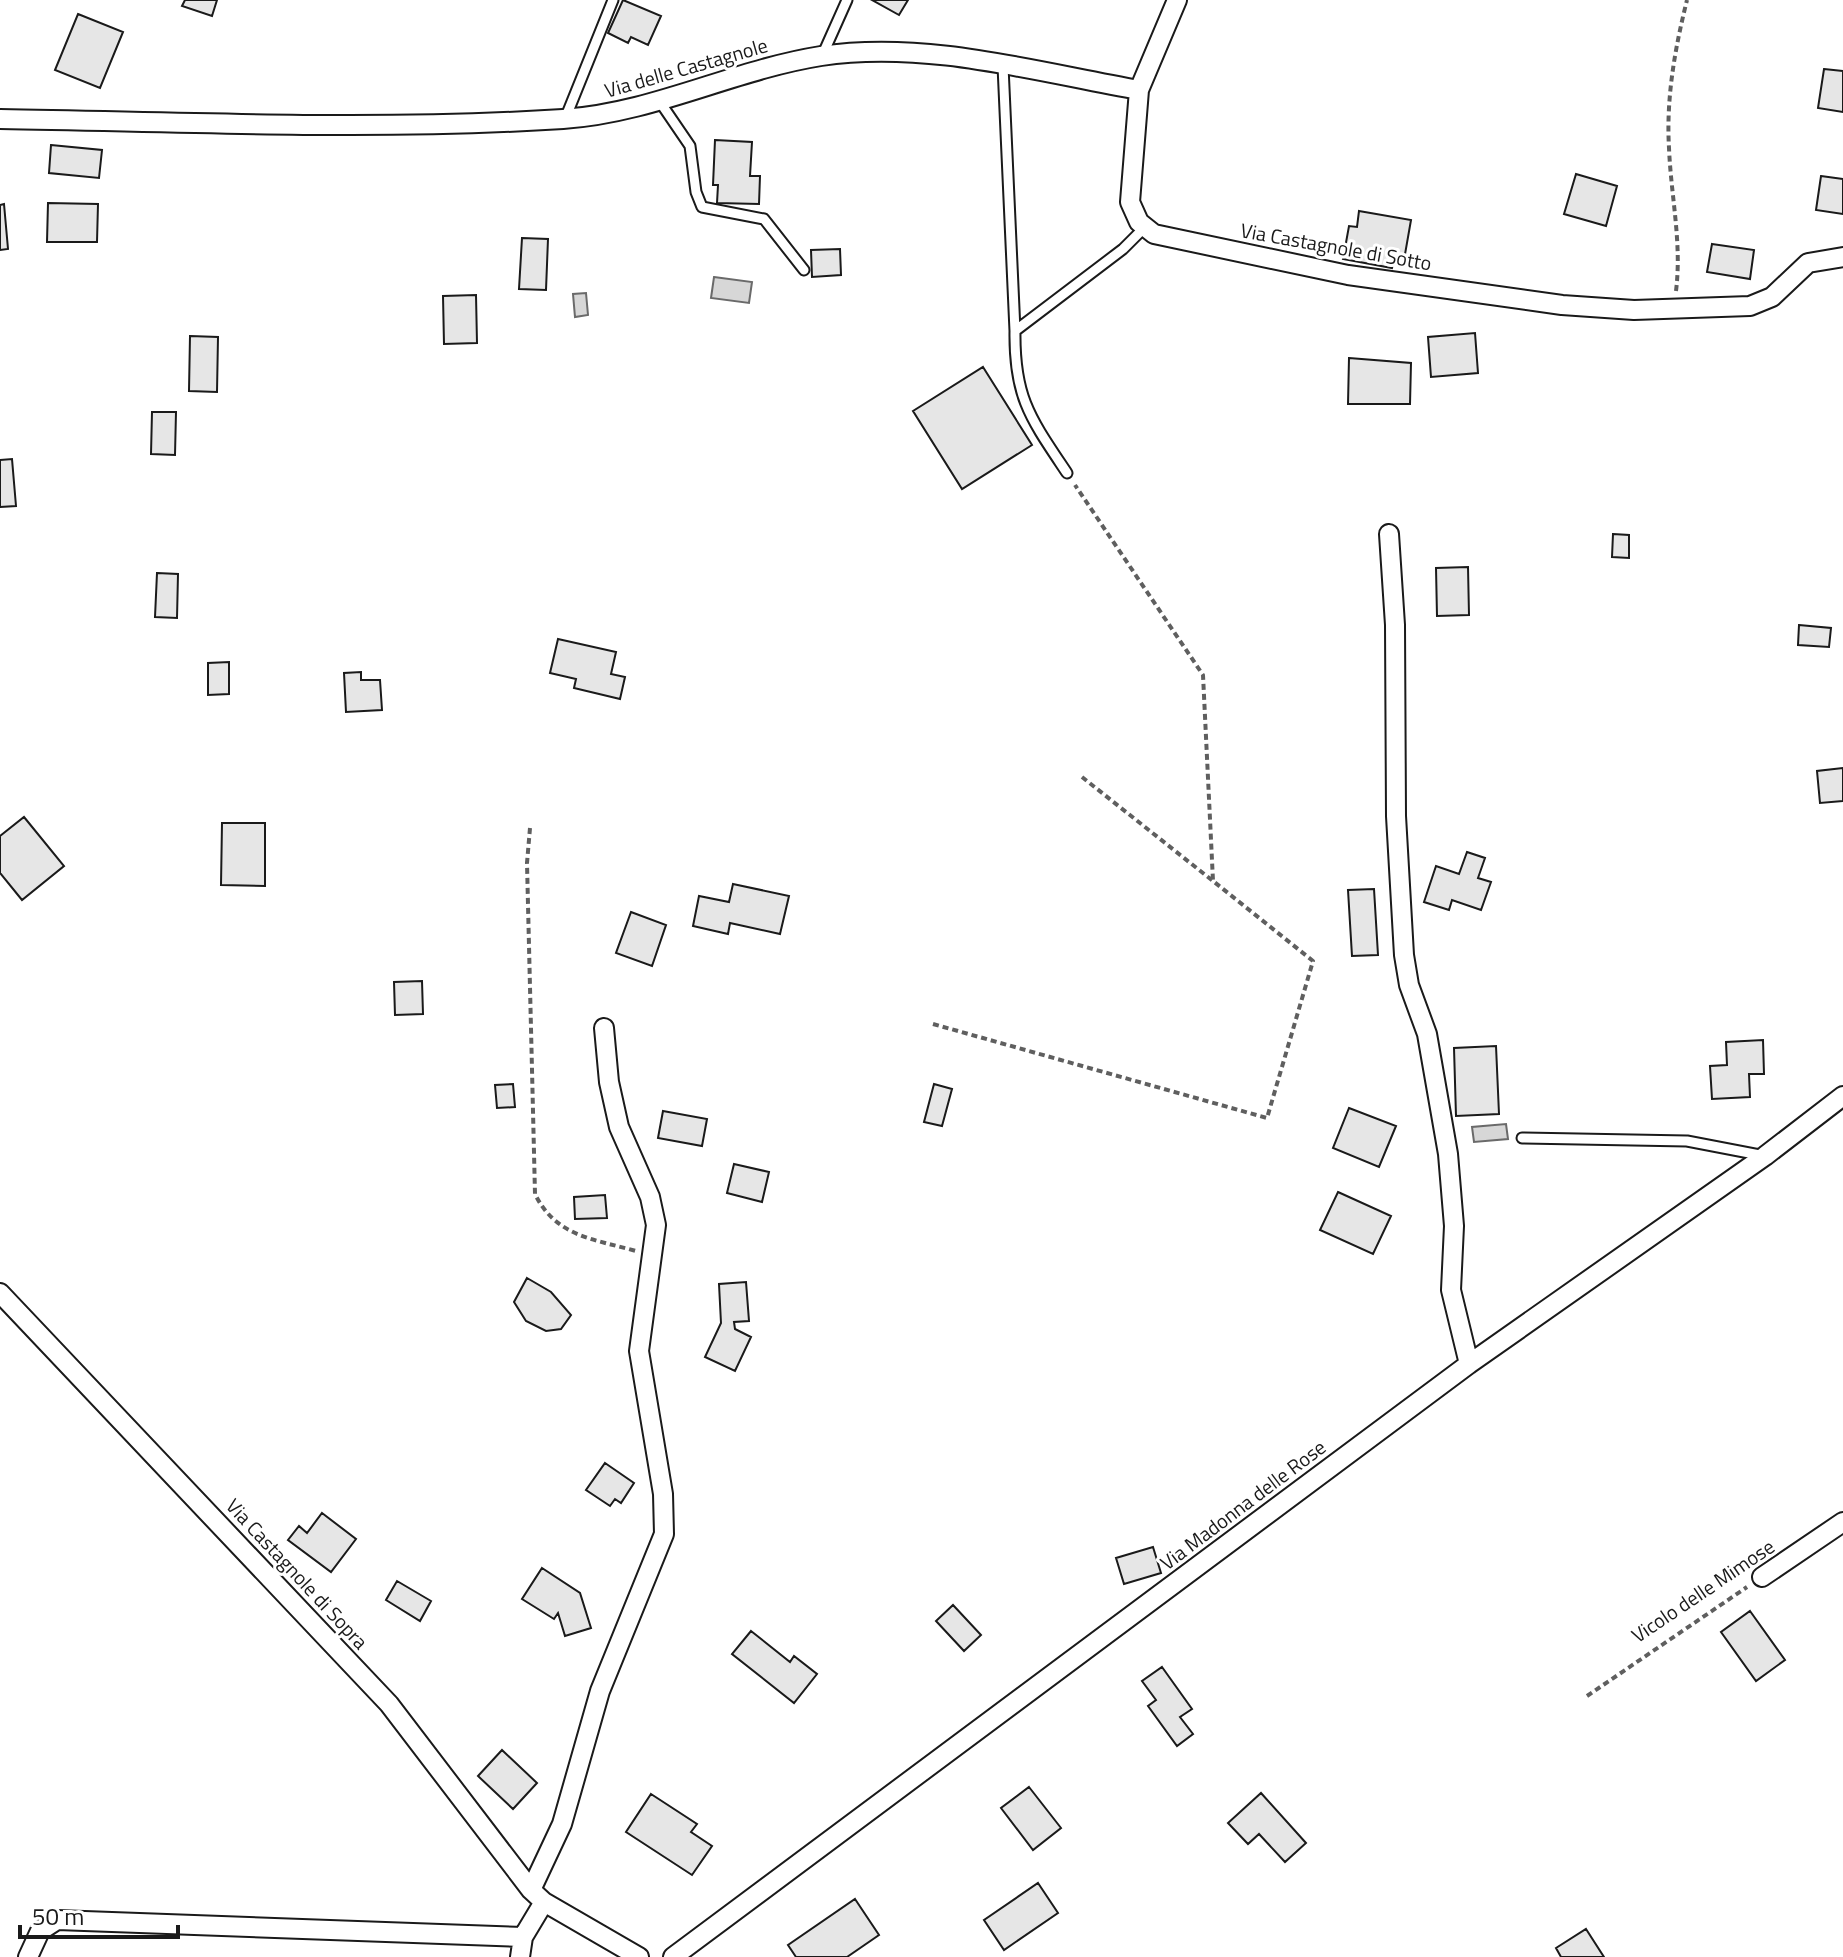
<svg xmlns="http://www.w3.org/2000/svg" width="1843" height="1957" font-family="'Titillium Web',sans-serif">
<rect width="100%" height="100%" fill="#fff"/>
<!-- water -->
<path fill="#d7d7d7" stroke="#6a6a6a" stroke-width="2" d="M714 277 752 282 749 303 711 298Z
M586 293 588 315 575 317 573 294Z
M1506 1124 1508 1139 1474 1142 1472 1127Z"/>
<!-- building -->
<path fill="#e6e6e6" stroke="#1a1a1a" stroke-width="2" d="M185 0H217L212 16 182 6Z
M623 0 661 16 648 45 631 37 628 43 608 33Z
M872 0H908L899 15Z
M78 14 123 32 100 88 55 70Z
M1824 69 1843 71V112L1818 108Z
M715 140 752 142 750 176H760L759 204 717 203 718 185H713Z
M51 145 102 150 99 178 49 173Z
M1576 174 1617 186 1606 226 1564 214Z
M1821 176 1843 179V214L1816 210Z
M48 203 98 204 97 242H47Z
M4 204 8 249 0 250V205Z
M1359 211 1411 220 1404 260 1394 259 1392 268 1343 259 1349 226 1357 227Z
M522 238 548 239 546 290 519 289Z
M1712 244 1754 250 1750 279 1707 272Z
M840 249 841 275 812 277 811 250Z
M476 295 477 343 444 344 443 296Z
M1475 333 1478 373 1431 377 1428 337Z
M190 336 218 337 217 392 189 391Z
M1349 358 1411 363 1410 404H1348Z
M983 367 1032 445 962 489 913 411Z
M152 412H176L175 455 151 454Z
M12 459 16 506 0 507V460Z
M1613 534 1629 535V558L1612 557Z
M1468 567 1469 615 1437 616 1436 568Z
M157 573 178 574 177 618 155 617Z
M1799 625 1831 628 1829 647 1798 645Z
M558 639 616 652 611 674 625 677 620 699 574 688 576 679 550 673Z
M229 662V694L208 695V663Z
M361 672V680H380L382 710 346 712 344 673Z
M1843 768V801L1820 803 1817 771Z
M24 817 64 866 22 900 0 873V836Z
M222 823H265V886L221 885Z
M1467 852 1485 858 1478 878 1491 882 1481 910 1452 900 1449 910 1424 902 1436 866 1459 874Z
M733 884 789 896 780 934 730 923 728 934 693 926 699 896 729 902Z
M1374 889 1378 955 1352 956 1348 890Z
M631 912 666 925 652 966 616 953Z
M422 981 423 1014 395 1015 394 982Z
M1763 1040 1764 1074H1749L1750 1097 1712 1099 1710 1066 1727 1065 1726 1042Z
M1496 1046 1499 1114 1456 1116 1454 1048Z
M513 1084 515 1107 497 1108 495 1085Z
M934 1084 952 1089 942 1126 924 1122Z
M1349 1108 1396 1126 1379 1167 1333 1148Z
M663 1111 707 1119 702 1146 658 1138Z
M734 1164 769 1172 762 1202 727 1193Z
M1338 1192 1391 1216 1373 1254 1320 1230Z
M605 1195 607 1218 575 1219 574 1197Z
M527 1278 551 1292 571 1315 561 1329 546 1331 526 1321 514 1302Z
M746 1282 749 1321 734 1322 735 1329 751 1337 735 1371 705 1357 721 1323 719 1284Z
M605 1463 634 1483 621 1503 615 1499 610 1506 586 1490Z
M322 1513 356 1539 331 1572 288 1540 299 1526 307 1533Z
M1153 1547 1161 1573 1124 1584 1116 1558Z
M542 1568 580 1593 591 1628 565 1636 558 1613 554 1619 522 1599Z
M397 1581 431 1601 420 1621 386 1600Z
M953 1605 981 1635 964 1651 936 1621Z
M1750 1611 1785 1660 1756 1681 1721 1632Z
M751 1631 790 1662 794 1656 817 1674 794 1703 732 1654Z
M1162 1667 1192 1709 1180 1717 1193 1734 1177 1746 1148 1706 1156 1700 1142 1681Z
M502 1750 537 1783 513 1809 478 1776Z
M1029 1787 1061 1828 1033 1850 1001 1808Z
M1261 1793 1306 1843 1285 1862 1259 1834 1248 1844 1228 1823Z
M651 1794 697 1824 691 1832 712 1846 692 1875 626 1832Z
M1038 1883 1058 1913 1004 1950 984 1920Z
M855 1899 879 1935 847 1957H796L788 1945Z
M1586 1929 1604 1957H1561L1556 1948Z"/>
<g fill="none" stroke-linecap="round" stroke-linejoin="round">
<!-- service casing -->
<g stroke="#1a1a1a" stroke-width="13">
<path id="service" d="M822 56 847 0
M1003 66 1015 331 1123 249 1144 228
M660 102 690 146 696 192 702 207 764 219 804 270
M565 119 613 0
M1015 331C1014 398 1031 419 1067 473
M1522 1138 1687 1141 1765 1156"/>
</g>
<!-- minor casing -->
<g stroke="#1a1a1a" stroke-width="22">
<path id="minor" d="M1177 0 1139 90 1130 202 1139 222 1154 234 1348 275 1562 305 1634 310 1750 306 1772 297 1808 263 1843 257
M0 119C187 122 376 131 563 119 653 113 733 70 821 56 926 40 1036 72 1139 90
M1389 534 1395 625 1396 816 1404 955 1409 985 1427 1034 1448 1154 1454 1226 1451 1290 1469 1364
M0 1293 389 1704 531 1890 544 1902 639 1957
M1762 1577 1843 1522
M531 1890 562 1824 600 1691 664 1534 663 1494 639 1351 656 1225 650 1197 619 1127 609 1082 604 1028
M28 1957 40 1931 57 1920 523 1937
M520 1957 523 1937 544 1902
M673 1957 1469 1364 1765 1156 1843 1096"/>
</g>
<!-- path -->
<path stroke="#5f5f5f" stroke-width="4" stroke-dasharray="6 4" stroke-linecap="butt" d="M1676 291C1682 242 1671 197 1669 148 1666 98 1675 48 1687 0
M1082 777 1213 881
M530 828 527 863 535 1194C556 1237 594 1239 636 1251
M933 1024 1267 1118 1313 961 1213 881 1203 675 1075 485
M1587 1696 1747 1587"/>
<!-- service -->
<use href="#service" stroke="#fff" stroke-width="9"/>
<!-- minor -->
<use href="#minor" stroke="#fff" stroke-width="18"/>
</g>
<g text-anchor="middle" stroke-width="6" stroke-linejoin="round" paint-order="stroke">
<!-- street labels -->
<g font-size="20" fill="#1a1a1a" stroke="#fff">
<text transform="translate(686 68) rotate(-16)" y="7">Via delle Castagnole</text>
<text transform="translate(1336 247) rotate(10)" y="7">Via Castagnole di Sotto</text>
<text transform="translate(1243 1505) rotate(-37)" y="7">Via Madonna delle Rose</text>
<text transform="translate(297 1574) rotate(47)" y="7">Via Castagnole di Sopra</text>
<text transform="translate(1703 1591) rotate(-34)" y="7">Vicolo delle Mimose</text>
</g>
</g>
<!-- scale -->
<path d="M20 1925v12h158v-12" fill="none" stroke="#1a1a1a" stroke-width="4"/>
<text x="32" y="1925" font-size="24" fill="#1a1a1a" stroke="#ffffff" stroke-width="6" paint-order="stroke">50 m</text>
</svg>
